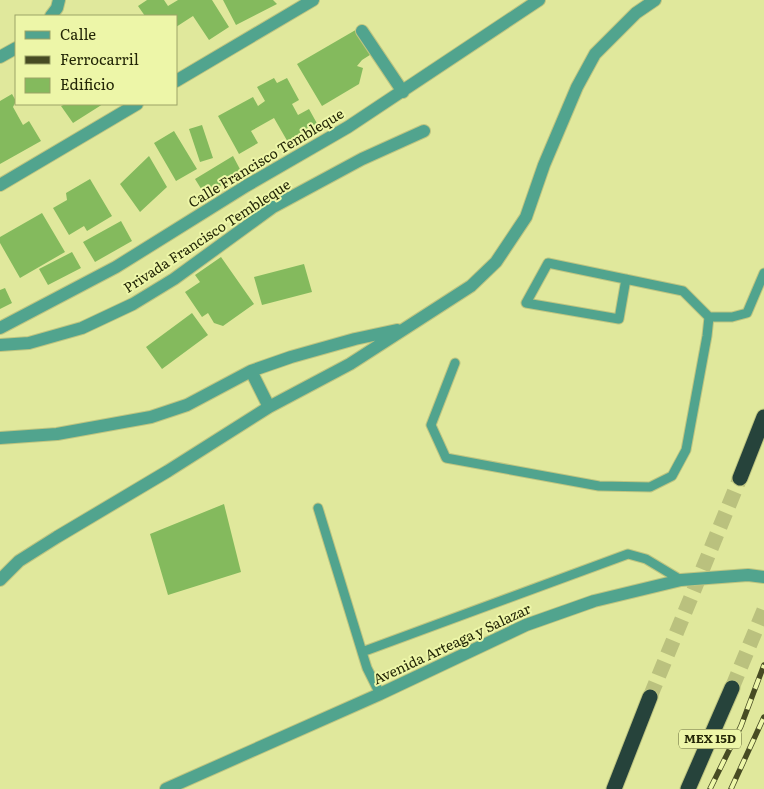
<svg xmlns="http://www.w3.org/2000/svg" width="764" height="789" font-family="Literata,serif">
<rect width="100%" height="100%" fill="#e0e89c"/>
<!-- building -->
<path fill="#84ba5d" d="M147 0H164L168 6 178 0H212L229 27 209 40 193 16 176 27V16H145L138 6Z
M223 0H273L277 4 236 25Z
M359 28 373 53 362 60 357 66 363 68 359 84 322 106 297 64Z
M274 78 277 83 287 78 299 100 292 104 298 115 309 109 319 127 289 144 274 118 251 131 258 143 239 154 218 116 253 97 258 106 265 101 257 87Z
M12 94 16 101 13 107 23 125 29 121 41 141 0 164V101Z
M66 104H103L73 123 61 106Z
M202 125 213 158 200 162 189 129Z
M174 131 197 169 176 181 154 143Z
M149 156 167 187 140 212 120 184Z
M233 156 242 173 205 195 195 179Z
M90 179 112 216 87 231 84 226 69 235 53 208 67 200 66 193Z
M42 213 65 252 20 278 0 243V237Z
M121 221 132 241 95 262 83 242Z
M72 252 81 268 48 285 39 269Z
M221 257 254 304 223 326 214 323 208 313 202 317 185 292 200 282 195 275Z
M304 264 312 292 262 305 254 277Z
M5 288 12 303 0 309V290Z
M192 313 208 335 162 369 146 347Z
M224 504 241 572 168 595 150 534Z"/>
<g fill="none" stroke-linecap="round" stroke-linejoin="round">
<!-- motorway-tunnel -->
<path stroke="#bac17e" stroke-width="15" stroke-dasharray="15 8" stroke-linecap="butt" d="M732 688 764 610
M650 697 740 478"/>
<!-- service casing -->
<g stroke="#bec581" stroke-width="11">
<path id="service" d="M626 279 619 319 526 303 548 263 683 291 709 317H732L747 313 764 273
M455 363 431 425 446 458 599 486 650 487 672 476 686 450 707 336 709 317
M318 508 362 652
M380 694 367 668 362 652 628 554 646 559 681 580"/>
</g>
<!-- minor casing -->
<g stroke="#bec581" stroke-width="14">
<path id="minor" d="M51 16 57 8 59 0
M362 31 403 92
M0 57 16 48
M176 81 313 0
M0 185 137 104
M0 328 116 267 246 186 348 127 539 0
M0 345 29 343 82 328 133 304 174 279 273 207 362 159 424 131"/>
</g>
<!-- tertiary casing -->
<g stroke="#bec581" stroke-width="14">
<path id="tertiary" d="M251 371 269 407
M0 438 57 434 151 417 187 405 251 371 291 357 355 339 397 330
M0 580 19 561 57 537 168 471 269 407 350 364 471 286 496 262 526 217 544 165 577 87 595 54 636 13 655 0
M166 789 380 694 526 625 594 601 681 580 748 575 764 577"/>
</g>
<!-- motorway casing -->
<g stroke="#bec581" stroke-width="17">
<path id="motorway" d="M740 478 764 417
M614 789 650 697
M688 789 732 688"/>
</g>
<!-- service -->
<use href="#service" stroke="#51a48e" stroke-width="9"/>
<!-- minor -->
<use href="#minor" stroke="#51a48e" stroke-width="12"/>
<!-- tertiary -->
<use href="#tertiary" stroke="#51a48e" stroke-width="12"/>
<!-- motorway -->
<use href="#motorway" stroke="#26433b" stroke-width="15"/>
<!-- rail casing -->
<g stroke="#474b23" stroke-width="5.5">
<path id="rail" d="M710 789 741 726 764 665
M731 789 764 717"/>
</g>
<!-- rail -->
<use href="#rail" stroke="#edf6a8" stroke-width="4" stroke-dasharray="11" stroke-linecap="butt"/>
</g>
<g text-anchor="middle" stroke-width="4" stroke-linejoin="round" paint-order="stroke">
<!-- shield labels -->
<rect fill="#edf6a8" stroke="#606437" stroke-width="1" x="679" y="729.5" width="62" height="19" rx="4"/>
<g font-size="12" font-weight="bold" fill="#232606">
<text x="710" y="743">MEX 15D</text>
</g>
<!-- street labels -->
<g font-size="14" fill="#232606" stroke="#edf6a8">
<text transform="translate(266 158) rotate(-31)" y="5">Calle Francisco Tembleque</text>
<text transform="translate(207 236) rotate(-33)" y="5">Privada Francisco Tembleque</text>
<text transform="translate(452 644) rotate(-25)" y="5">Avenida Arteaga y Salazar</text>
</g>
</g>
<!-- legend -->
<rect x="15" y="15" width="162" height="90" fill="#edf6a8" stroke="#9ca367"/>
<rect x="25" y="31" width="25" height="8" fill="#51a48e" stroke="#9ca367"/>
<text x="60" y="40" font-size="15" fill="#232606">Calle</text>
<rect x="25" y="56" width="25" height="8" fill="#474b23" stroke="#9ca367"/>
<text x="60" y="65" font-size="15" fill="#232606">Ferrocarril</text>
<rect x="25" y="78" width="25" height="15" fill="#84ba5d" stroke="#9ca367"/>
<text x="60" y="90" font-size="15" fill="#232606">Edificio</text>
</svg>
